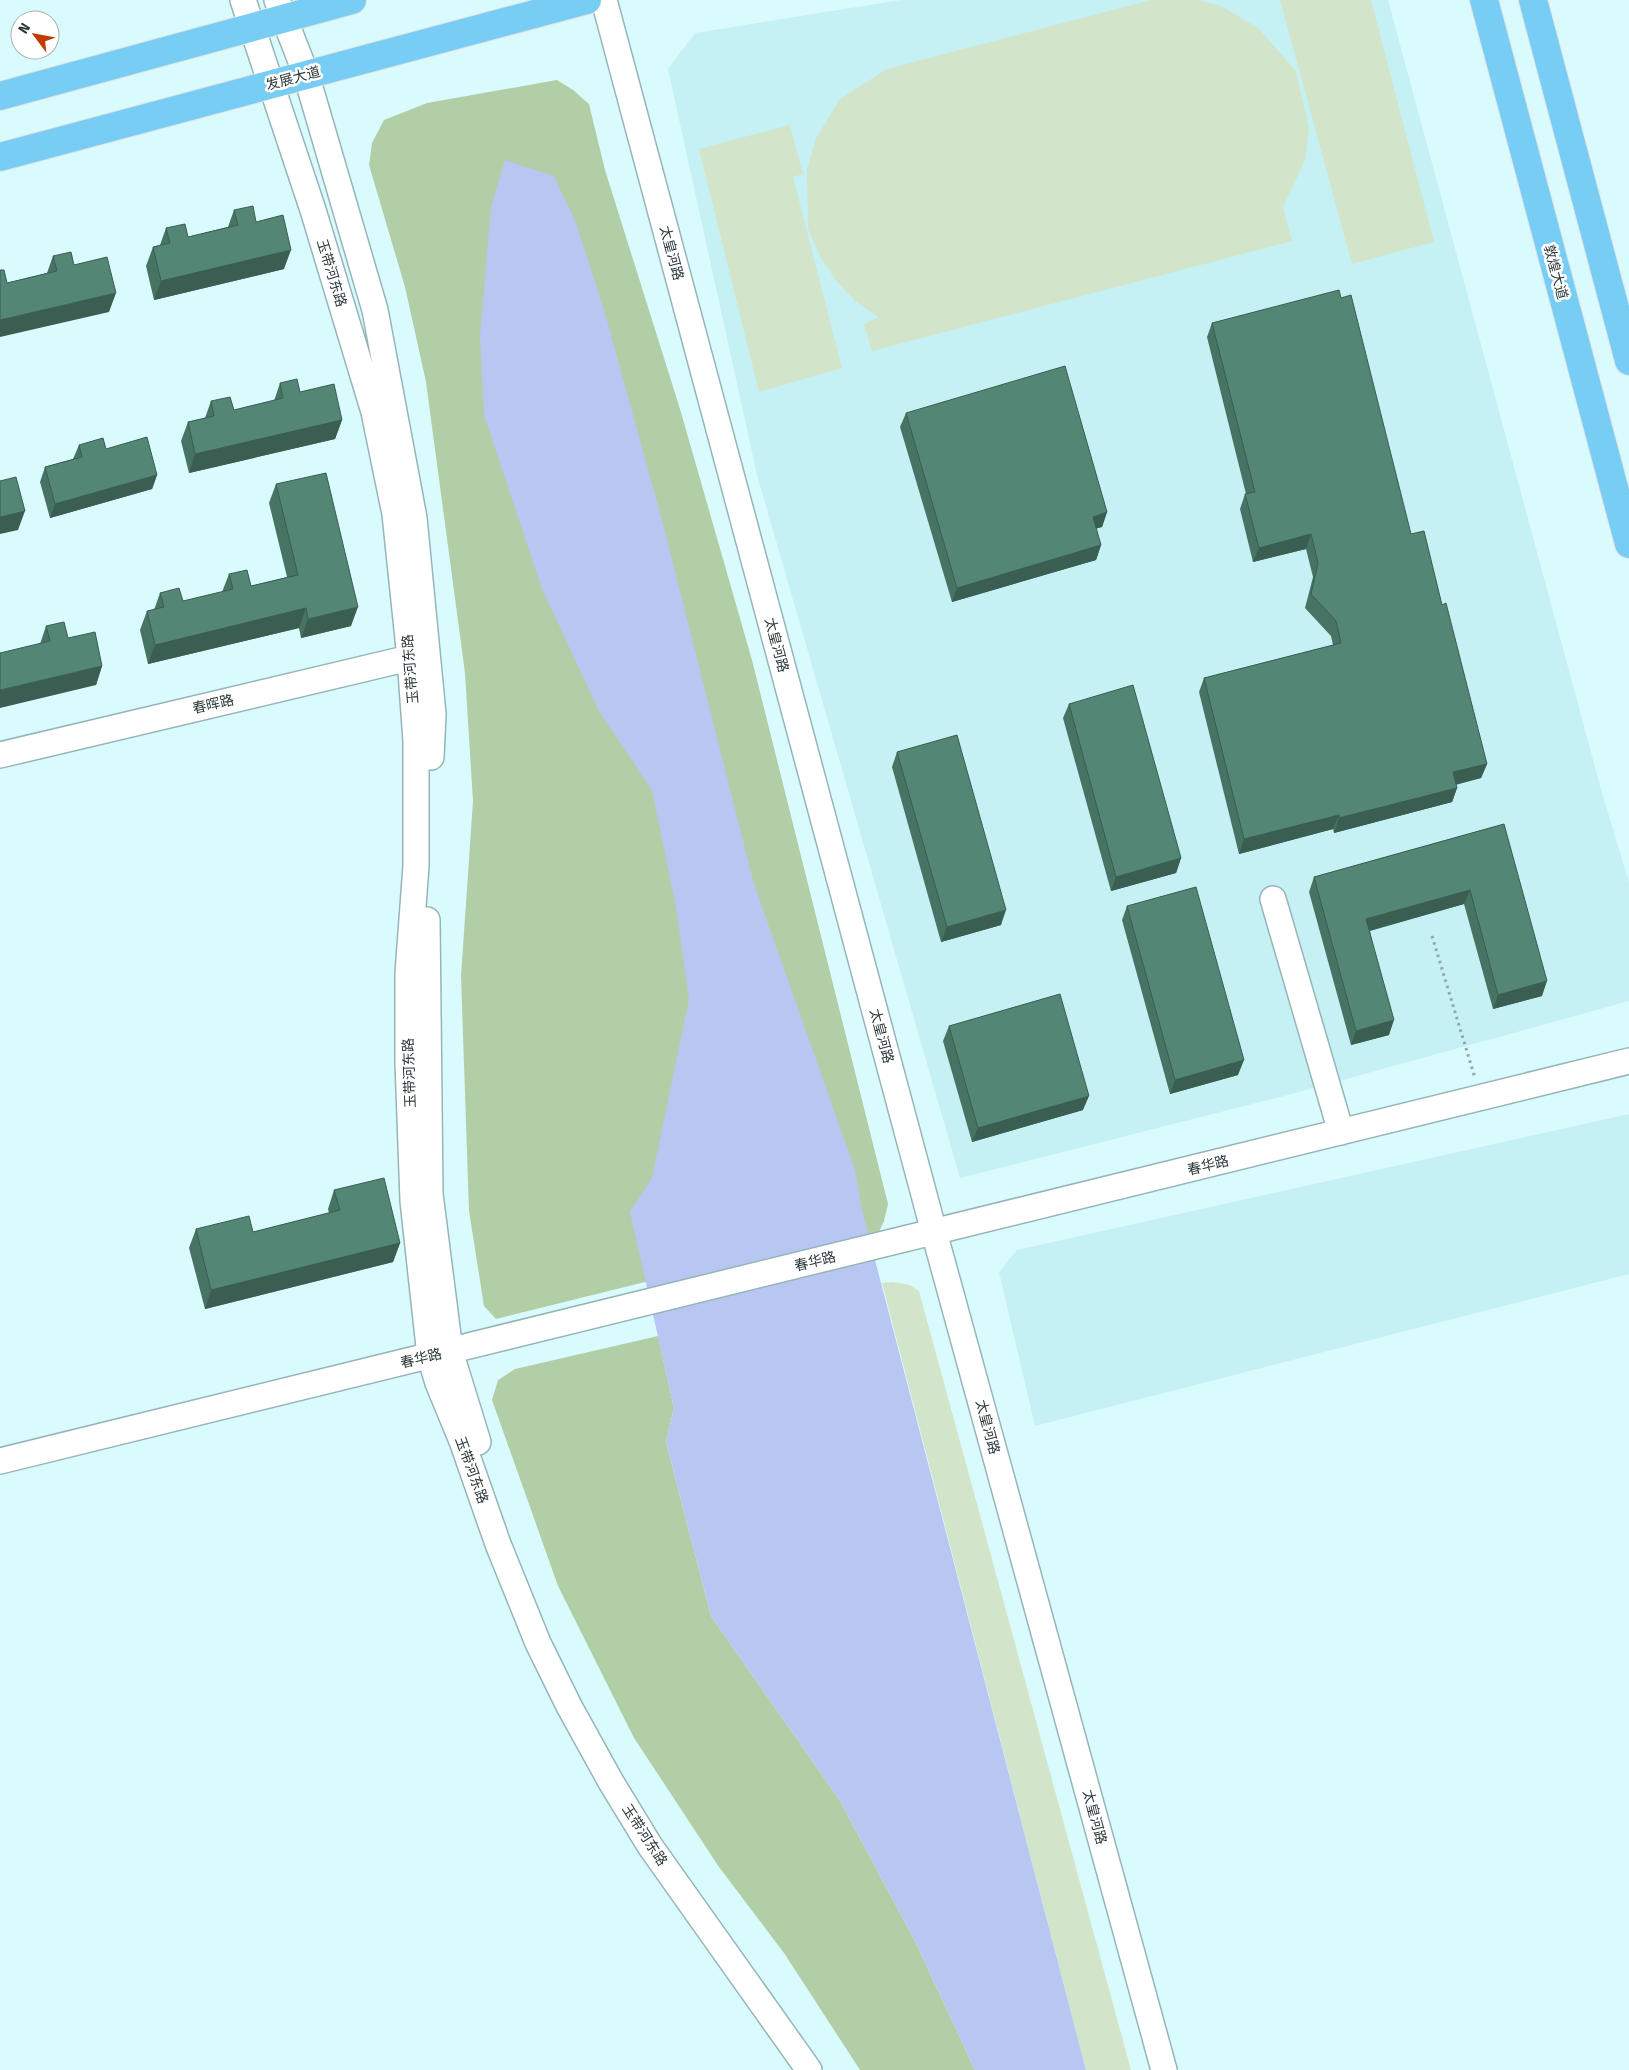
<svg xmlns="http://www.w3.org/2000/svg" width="1629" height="2070" font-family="'Fira Sans','Noto Sans SC',sans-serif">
<rect width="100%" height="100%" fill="#dafbfe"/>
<!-- built -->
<path fill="#c5f0f4" d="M901 0H1388L1602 793 1629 882V1001L1288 1095 960 1178 757 475 668 69 695 33Z
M1629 1114V1274L1035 1426 999 1272 1017 1250Z"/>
<!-- green -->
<path fill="#d2e5ca" d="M1151 0H1199L1221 6 1258 28 1296 71 1309 128 1305 160 1283 207 1292 241 872 351 864 324 879 317 855 301 835 279 820 256 808 229 807 169 816 138 840 99 887 69Z
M1280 0H1371L1434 242 1352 264Z
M790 125 803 174 793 177 842 368 759 392 699 149Z
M893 1282 910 1285 919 1291 1131 2070H1086L882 1283Z"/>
<!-- forest -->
<path fill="#b2cea7" d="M557 80 573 90 589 104 605 170 680 409 752 660 888 1204 884 1221 878 1234 645 1282 496 1319 484 1306 469 1211 461 976 473 801 465 673 426 382 405 287 369 165 372 143 384 120 427 103Z
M658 1336 674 1408 666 1442 711 1616 839 1799 915 1941 975 2070H860L784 1953 719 1867 634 1738 558 1586 492 1400 498 1380 515 1369Z"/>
<!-- water -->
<path fill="#b8c7f2" d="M505 160 554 176 576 223 604 310 662 520 754 884 855 1170 862 1210 1086 2070H975L915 1941 839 1799 711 1616 666 1442 674 1408 630 1212 652 1178 689 999 676 907 652 790 599 711 542 589 484 415 480 337 491 207Z"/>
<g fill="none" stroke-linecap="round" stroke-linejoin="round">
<!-- minor casing -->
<g stroke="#96b5b8" stroke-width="28">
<path id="minor" d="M243 0 313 210 374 412 395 514 410 658 416 741V866L408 973V1062L413 1201 430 1356 438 1383 462 1441 498 1544 538 1643 569 1706 611 1782 650 1846 809 2070
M277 0 306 74 375 310 414 518 433 714 431 757
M604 0 934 1232 1164 2070
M0 755 426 654
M1273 899 1341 1132
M427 920 430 1194 450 1351 478 1442
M0 1461 1629 1061"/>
</g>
<!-- major casing -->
<g stroke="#e1e3e3" stroke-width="30">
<path id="major" d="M1484 0 1629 544
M1533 0 1629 361
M0 96 352 0
M0 157 587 0"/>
</g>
<!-- path -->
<path stroke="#8fa7aa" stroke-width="3" stroke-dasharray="2.5 4" stroke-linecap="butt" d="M1432 936 1475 1078"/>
<!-- minor -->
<use href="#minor" stroke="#fff" stroke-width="25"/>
<!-- major -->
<use href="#major" stroke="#78cdf4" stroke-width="28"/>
</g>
<!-- wall -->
<path fill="#477364" d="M234 210 256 222 284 269 154 300 146 266 153 247 160 245 166 228 188 237 228 227Z
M53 256 74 265 109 312 7 283 47 273Z
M1212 323 1411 534 1442 605 1487 764 1481 778 1456 784 1457 788 1452 802 1334 833 1333 829 1239 854 1199 692 1204 678 1333 645 1331 636 1305 608 1313 577 1306 549 1253 562 1240 509 1245 494H1246L1207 337Z
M280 383 300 392 342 420 335 439 189 473 181 441 188 422 205 418 211 401 234 410 274 401Z
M906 413 1107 512 1102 527 1096 528 1101 545 1096 560 952 602 900 427Z
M79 445 106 449 157 475 152 489 50 518 40 482 45 467 73 459Z
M276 484 351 626 301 638 299 628 148 664 140 630 147 611 154 610 160 593 183 601 222 592 229 574 251 586 287 577 269 503Z
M46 626 68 638 102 666 96 685 40 644Z
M1069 704 1181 858 1176 873 1111 891 1063 718Z
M897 752 1001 925 941 942 892 767Z
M1504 824 1542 996 1493 1009 1464 904 1370 931 1389 1035 1351 1045 1309 892 1314 877Z
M1127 906 1238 1075 1170 1094 1122 920Z
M949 1026 1083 1110 972 1142 943 1041Z
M334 1190 400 1243 393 1262 205 1309 189 1248 196 1229 253 1232 329 1213 328 1209Z"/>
<!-- shaded-wall -->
<path fill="#3a5e51" d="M291 250 284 269 154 300 161 281Z
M116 293 109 312 0 337V320Z
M342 420 335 439 189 473 195 454Z
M157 475 152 489 50 518 55 504Z
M25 511 18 530 0 534V517Z
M1107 512 1102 527 1088 531 1093 517Z
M1311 534 1306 549 1253 562 1259 548Z
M1101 545 1096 560 952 602 957 588Z
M358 607 351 626 301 638 308 619Z
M306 608 299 628 148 664 155 645Z
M102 666 96 685 0 708V690Z
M1487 764 1481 778 1448 787 1453 772Z
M1457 788 1452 802 1334 833 1339 818Z
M1339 815 1333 829 1239 854 1244 839Z
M1181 858 1176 873 1111 891 1116 877Z
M1470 890 1464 904 1361 933 1366 919Z
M1006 910 1001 925 941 942 947 927Z
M1547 981 1542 996 1493 1009 1498 995Z
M1394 1020 1389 1035 1351 1045 1356 1031Z
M1244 1060 1238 1075 1170 1094 1175 1080Z
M1089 1096 1083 1110 972 1142 978 1128Z
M400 1243 393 1262 205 1309 211 1290Z"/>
<!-- building -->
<path fill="#538674" stroke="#3a5e51" d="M253 206 256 222 283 215 291 250 161 281 153 247 170 243 166 228 185 224 188 237 238 225 234 210Z
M71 252 74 265 107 257 116 293 0 320V270H4L7 283 57 271 53 256Z
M1339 290 1341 298 1351 295 1411 534 1424 531 1442 605 1446 603 1487 764 1453 772 1457 788 1339 818V815L1244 839 1204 678 1341 643 1336 621 1311 594 1318 563 1311 534 1259 548 1245 494 1255 492 1212 323Z
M1065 366 1107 512 1093 517 1101 545 957 588 906 413Z
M297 379 300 392 334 384 342 420 195 454 188 422 214 416 211 401 230 397 234 410 283 398 280 383Z
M147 437 157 475 55 504 45 467 82 457 79 445 103 438 106 449Z
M326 473 358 607 308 619 306 608 155 645 147 611 164 607 160 593 179 588 183 601 233 589 229 574 247 570 251 586 298 575 276 484Z
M16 477 25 511 0 517V481Z
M64 622 68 638 95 632 102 666 0 690V653L50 641 46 626Z
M1133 685 1181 858 1116 877 1069 704Z
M957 735 1006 910 947 927 897 752Z
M1504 824 1547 981 1498 995 1470 890 1366 919 1394 1020 1356 1031 1314 877Z
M1196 887 1244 1060 1175 1080 1127 906Z
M1060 994 1089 1096 978 1128 949 1026Z
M384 1178 400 1243 211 1290 196 1229 249 1216 253 1232 340 1210 334 1190Z"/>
<g text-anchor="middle" stroke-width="5" stroke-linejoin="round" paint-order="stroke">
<!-- street labels -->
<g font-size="14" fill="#2b383a" stroke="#fff">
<text transform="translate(293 78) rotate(-15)" y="5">发展大道</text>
<text transform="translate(672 253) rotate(75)" y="5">太皇河路</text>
<text transform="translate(1556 272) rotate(75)" y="5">敦煌大道</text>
<text transform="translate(332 273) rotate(73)" y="5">玉带河东路</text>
<text transform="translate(777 645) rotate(75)" y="5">太皇河路</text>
<text transform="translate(410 669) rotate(-95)" y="5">玉带河东路</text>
<text transform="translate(213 704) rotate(-13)" y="5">春晖路</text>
<text transform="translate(882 1036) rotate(75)" y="5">太皇河路</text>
<text transform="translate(409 1073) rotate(-92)" y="5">玉带河东路</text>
<text transform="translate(1208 1165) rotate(-14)" y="5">春华路</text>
<text transform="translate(815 1261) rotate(-14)" y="5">春华路</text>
<text transform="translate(421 1358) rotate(-14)" y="5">春华路</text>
<text transform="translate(988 1427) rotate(75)" y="5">太皇河路</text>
<text transform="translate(472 1470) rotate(70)" y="5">玉带河东路</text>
<text transform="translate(1095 1817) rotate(75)" y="5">太皇河路</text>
<text transform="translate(645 1835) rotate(57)" y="5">玉带河东路</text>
</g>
</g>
<!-- north arrow -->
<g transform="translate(35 35) rotate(302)"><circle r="24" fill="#ffffff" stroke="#aaafb0"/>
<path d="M0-4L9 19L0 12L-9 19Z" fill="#c33b03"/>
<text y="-8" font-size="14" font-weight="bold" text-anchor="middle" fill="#2b383a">N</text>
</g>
</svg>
